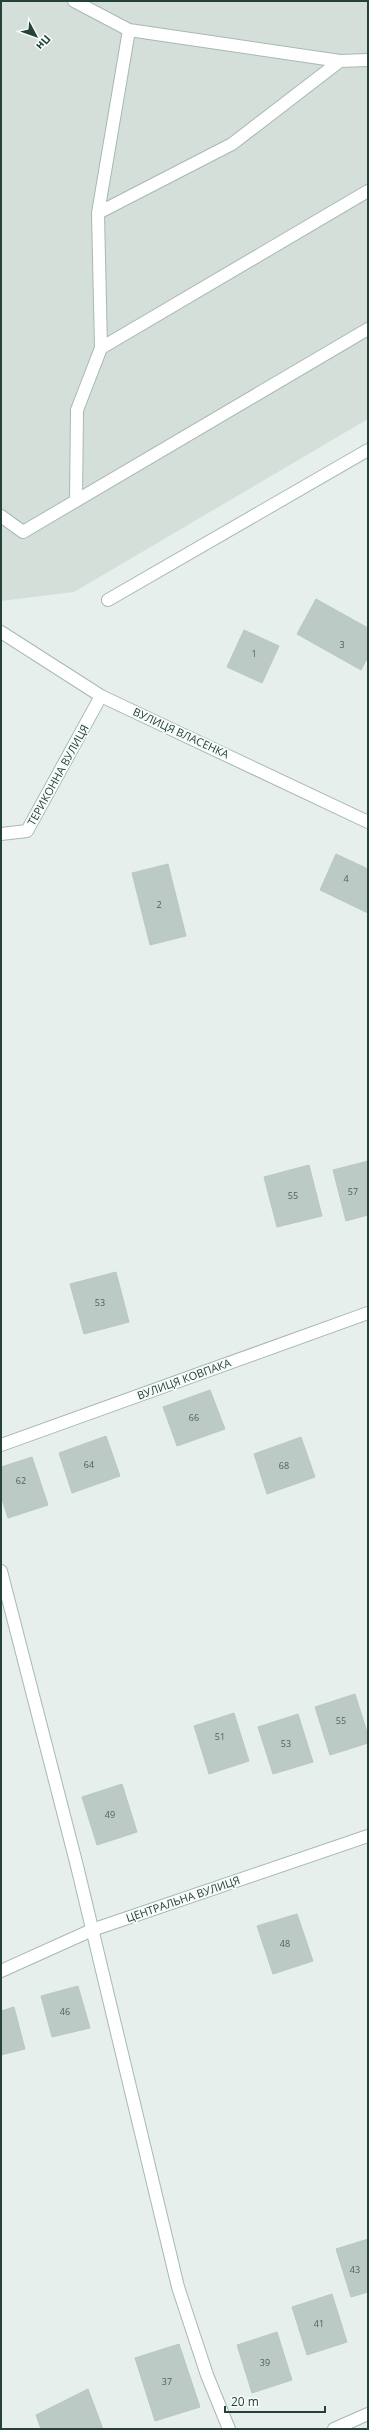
<svg xmlns="http://www.w3.org/2000/svg" width="369" height="2430" font-family="'Open Sans',sans-serif">
<rect width="100%" height="100%" fill="#e6efeb"/>
<!-- built -->
<path fill="#d4dfda" d="M1 1H368V419L74 592 1 601Z"/>
<!-- building -->
<path fill="#bbcac4" stroke="#b8c9c2" d="M316 599 368 628V657L361 670 297 634Z
M244 630 279 646 262 683 227 667Z
M336 854 368 869V913L320 890Z
M168 864 186 936 150 945 132 873Z
M368 1161V1215L346 1221 333 1170Z
M309 1165 322 1216 277 1227 264 1177Z
M116 1272 129 1322 84 1334 70 1284Z
M210 1390 225 1429 177 1446 163 1407Z
M106 1436 120 1476 72 1493 59 1453Z
M301 1437 315 1477 267 1494 254 1454Z
M32 1457 48 1505 8 1518 1 1496V1467Z
M355 1694 368 1735V1743L330 1755 315 1707Z
M234 1713 249 1761 209 1774 194 1726Z
M298 1714 313 1762 273 1774 258 1727Z
M122 1784 137 1832 97 1845 82 1797Z
M297 1914 313 1961 273 1974 257 1926Z
M78 1986 90 2028 52 2037 41 1996Z
M14 2007 25 2049 1 2055V2011Z
M368 2239V2292L351 2297 336 2249Z
M332 2294 347 2342 307 2355 292 2307Z
M277 2332 292 2380 252 2393 237 2345Z
M179 2344 200 2407 155 2421 135 2358Z
M88 2389 103 2429H41L36 2415Z"/>
<g fill="none" stroke-linecap="round" stroke-linejoin="round">
<!-- service casing -->
<g stroke="#a8b8b2" stroke-width="14">
<path id="service" d="M74 1 129 30 98 213 101 348 368 191
M129 30 340 61 368 60
M98 213 232 144 340 61
M76 501 77 410 101 348
M1 516 23 532 368 329
M1 1571 77 1866 178 2287 207 2375 229 2429"/>
</g>
<!-- minor casing -->
<g stroke="#a8b8b2" stroke-width="14">
<path id="minor" d="M108 600 368 450
M1 632 101 696 368 822
M1 834 27 831 101 696
M1 1445 368 1313
M1 1971 92 1930 368 1836
M334 2429 368 2414"/>
</g>
<!-- service -->
<use href="#service" stroke="#fff" stroke-width="12"/>
<!-- minor -->
<use href="#minor" stroke="#fff" stroke-width="12"/>
</g>
<g text-anchor="middle" stroke-width="3.5" stroke-linejoin="round" paint-order="stroke">
<!-- number labels -->
<g font-size="9" fill="#4a645c">
<text x="342" y="648">3</text>
<text x="254" y="657">1</text>
<text x="346" y="882">4</text>
<text x="159" y="908">2</text>
<text x="353" y="1195">57</text>
<text x="293" y="1199">55</text>
<text x="100" y="1306">53</text>
<text x="194" y="1421">66</text>
<text x="89" y="1468">64</text>
<text x="284" y="1469">68</text>
<text x="21" y="1484">62</text>
<text x="341" y="1724">55</text>
<text x="220" y="1740">51</text>
<text x="286" y="1747">53</text>
<text x="110" y="1818">49</text>
<text x="285" y="1947">48</text>
<text x="65" y="2015">46</text>
<text x="355" y="2273">43</text>
<text x="319" y="2327">41</text>
<text x="265" y="2366">39</text>
<text x="167" y="2385">37</text>
</g>
<!-- street labels -->
<g font-size="11" fill="#24423a" stroke="#f7fbf9">
<text transform="translate(181 733) rotate(25)" y="4">ВУЛИЦЯ ВЛАСЕНКА</text>
<text transform="translate(58 775) rotate(-61)" y="4">ТЕРИКОННА ВУЛИЦЯ</text>
<text transform="translate(184 1379) rotate(-20)" y="4">ВУЛИЦЯ КОВПАКА</text>
<text transform="translate(183 1899) rotate(-19)" y="4">ЦЕНТРАЛЬНА ВУЛИЦЯ</text>
</g>
</g>
<!-- border -->
<rect width="369" height="2430" fill="none" stroke="#24423a" stroke-width="4"/>
<!-- north arrow -->
<g transform="translate(36 36) rotate(131)" stroke="#f7fbf9" stroke-width="3" paint-order="stroke">
<path d="M0-3L7 15L0 10L-7 15Z" fill="#24423a"/>
<text y="-6" font-size="11" font-weight="bold" text-anchor="middle" fill="#24423a">Пн</text>
</g>
<!-- scale -->
<path d="M225 2406v6h100v-6" fill="none" stroke="#24423a" stroke-width="2"/>
<text x="231" y="2406" font-size="12" fill="#24423a" stroke="#f7fbf9" stroke-width="3" paint-order="stroke">20 m</text>
</svg>
